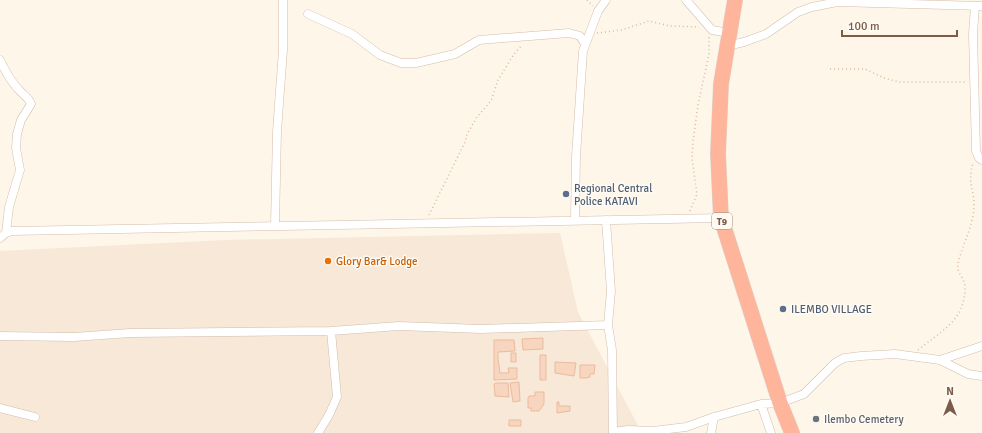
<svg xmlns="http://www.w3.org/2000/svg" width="982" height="433" font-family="Signika,sans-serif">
<rect width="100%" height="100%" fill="#fef6e9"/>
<!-- residential -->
<path fill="#f7e8d7" d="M560 233 578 312 642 433H0V251L226 240Z"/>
<!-- building -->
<path fill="#f7d5be" stroke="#ebbb9d" d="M543 338V349L523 350 522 339Z
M494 340H514L515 351 498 352V359L500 373H509L508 368H517V379L494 380Z
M511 353H516V362H511Z
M540 355H546V380H540Z
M555 362 576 363 574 376 555 373Z
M580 365H595L594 374H590V377L586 378H580Z
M519 382 520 401 513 402 510 383Z
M497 383H508L509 397 495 396 494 384Z
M535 392H544V404L539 411H531V408H528V398L529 396H535Z
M557 402H559V406H570V411L557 413Z
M509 420H521V426H509Z"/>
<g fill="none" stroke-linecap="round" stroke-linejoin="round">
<!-- street casing -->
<g stroke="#d3bdad" stroke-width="9">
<path id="street" d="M686 0 712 30 729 33
M975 6 973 34 976 151 979 158 982 160
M308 14 352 34 380 55 401 63H416L455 54 479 40 569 33 580 36 585 44
M727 46 744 42 766 34 798 12 812 7 837 2 982 6
M0 60C5 71 12 83 21 92 25 96 29 98 31 104L21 120 17 134 16 148 20 170 9 207 6 233
M575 220 576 156 583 51 598 11 606 0
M606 220 611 291 608 325 612 350 613 433
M275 225 277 131 283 50V0
M0 238 6 233 12 231C248 226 485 223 721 218
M0 336 74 337 130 333 331 331 399 326 481 329 608 325
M940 360 982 346
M761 404 771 433
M0 408 35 417
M614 432 628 430 653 431 686 427 714 417 761 404 780 403 804 394 835 363 844 358 861 356 895 354 940 360 968 374 982 376
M318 433 329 415 337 397 331 331
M711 433 714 417"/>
</g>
<!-- highway casing -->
<g stroke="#ddd4d0" stroke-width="16">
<path id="highway" d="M735 0 721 84 718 154 721 218 780 403 792 433"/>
</g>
<!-- path -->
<path stroke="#ddb8a0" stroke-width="1.5" stroke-dasharray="1 3" stroke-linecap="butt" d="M587 0 593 6
M597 33 622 30 649 21 670 26 699 27
M830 69H865L884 78 899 82H967
M690 211 697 194 692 158 693 141 698 105 709 54V37
M429 215 465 142 467 134 477 117 491 101 498 80 514 54 522 45
M918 350C941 331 965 321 965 287 965 278 956 273 958 264 962 245 974 225 974 205 974 188 967 183 973 163"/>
<!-- street -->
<use href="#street" stroke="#fff" stroke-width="8"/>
<!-- highway -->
<use href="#highway" stroke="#feb59b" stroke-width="15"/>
</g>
<!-- markers -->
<g fill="#5c6f8a" stroke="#fffaf2" stroke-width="1.5">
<circle cx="566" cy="194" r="4"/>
<circle cx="783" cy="309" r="4"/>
</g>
<circle fill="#e8710a" stroke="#fffaf2" stroke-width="1.5" cx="328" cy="261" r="4"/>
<circle fill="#6b7280" stroke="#fffaf2" stroke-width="1.5" cx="816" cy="419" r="4"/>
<g text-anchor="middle" stroke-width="3" stroke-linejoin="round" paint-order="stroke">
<!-- shield labels -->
<rect fill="#fffaf2" stroke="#a48b7c" stroke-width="1" x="712" y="213" width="20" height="16" rx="3"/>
<g font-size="10" font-weight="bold" fill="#7d5b49">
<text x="722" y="225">T9</text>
</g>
<!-- service labels -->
<g font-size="11" fill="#4e5e75" stroke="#fffaf2" text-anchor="start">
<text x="574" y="192">Regional Central<tspan x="574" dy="13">Police KATAVI</tspan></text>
<text x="791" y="313">ILEMBO VILLAGE</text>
</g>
<!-- food labels -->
<g font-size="11" fill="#c56008" stroke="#fffaf2" text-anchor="start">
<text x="336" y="265">Glory Bar&amp; Lodge</text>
</g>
<!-- worship labels -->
<g font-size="11" fill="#5b616d" stroke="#fffaf2" text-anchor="start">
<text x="824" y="423">Ilembo Cemetery</text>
</g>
</g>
<!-- north arrow -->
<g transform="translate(950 401)" stroke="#fffaf2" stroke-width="3" paint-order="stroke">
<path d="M0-3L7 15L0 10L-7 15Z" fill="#7d5b49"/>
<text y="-6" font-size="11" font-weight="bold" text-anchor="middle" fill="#7d5b49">N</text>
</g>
<!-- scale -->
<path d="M842 30v6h115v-6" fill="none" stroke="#7d5b49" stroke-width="2"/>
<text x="848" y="30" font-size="12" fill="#7d5b49" stroke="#fffaf2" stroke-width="3" paint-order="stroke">100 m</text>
</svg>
